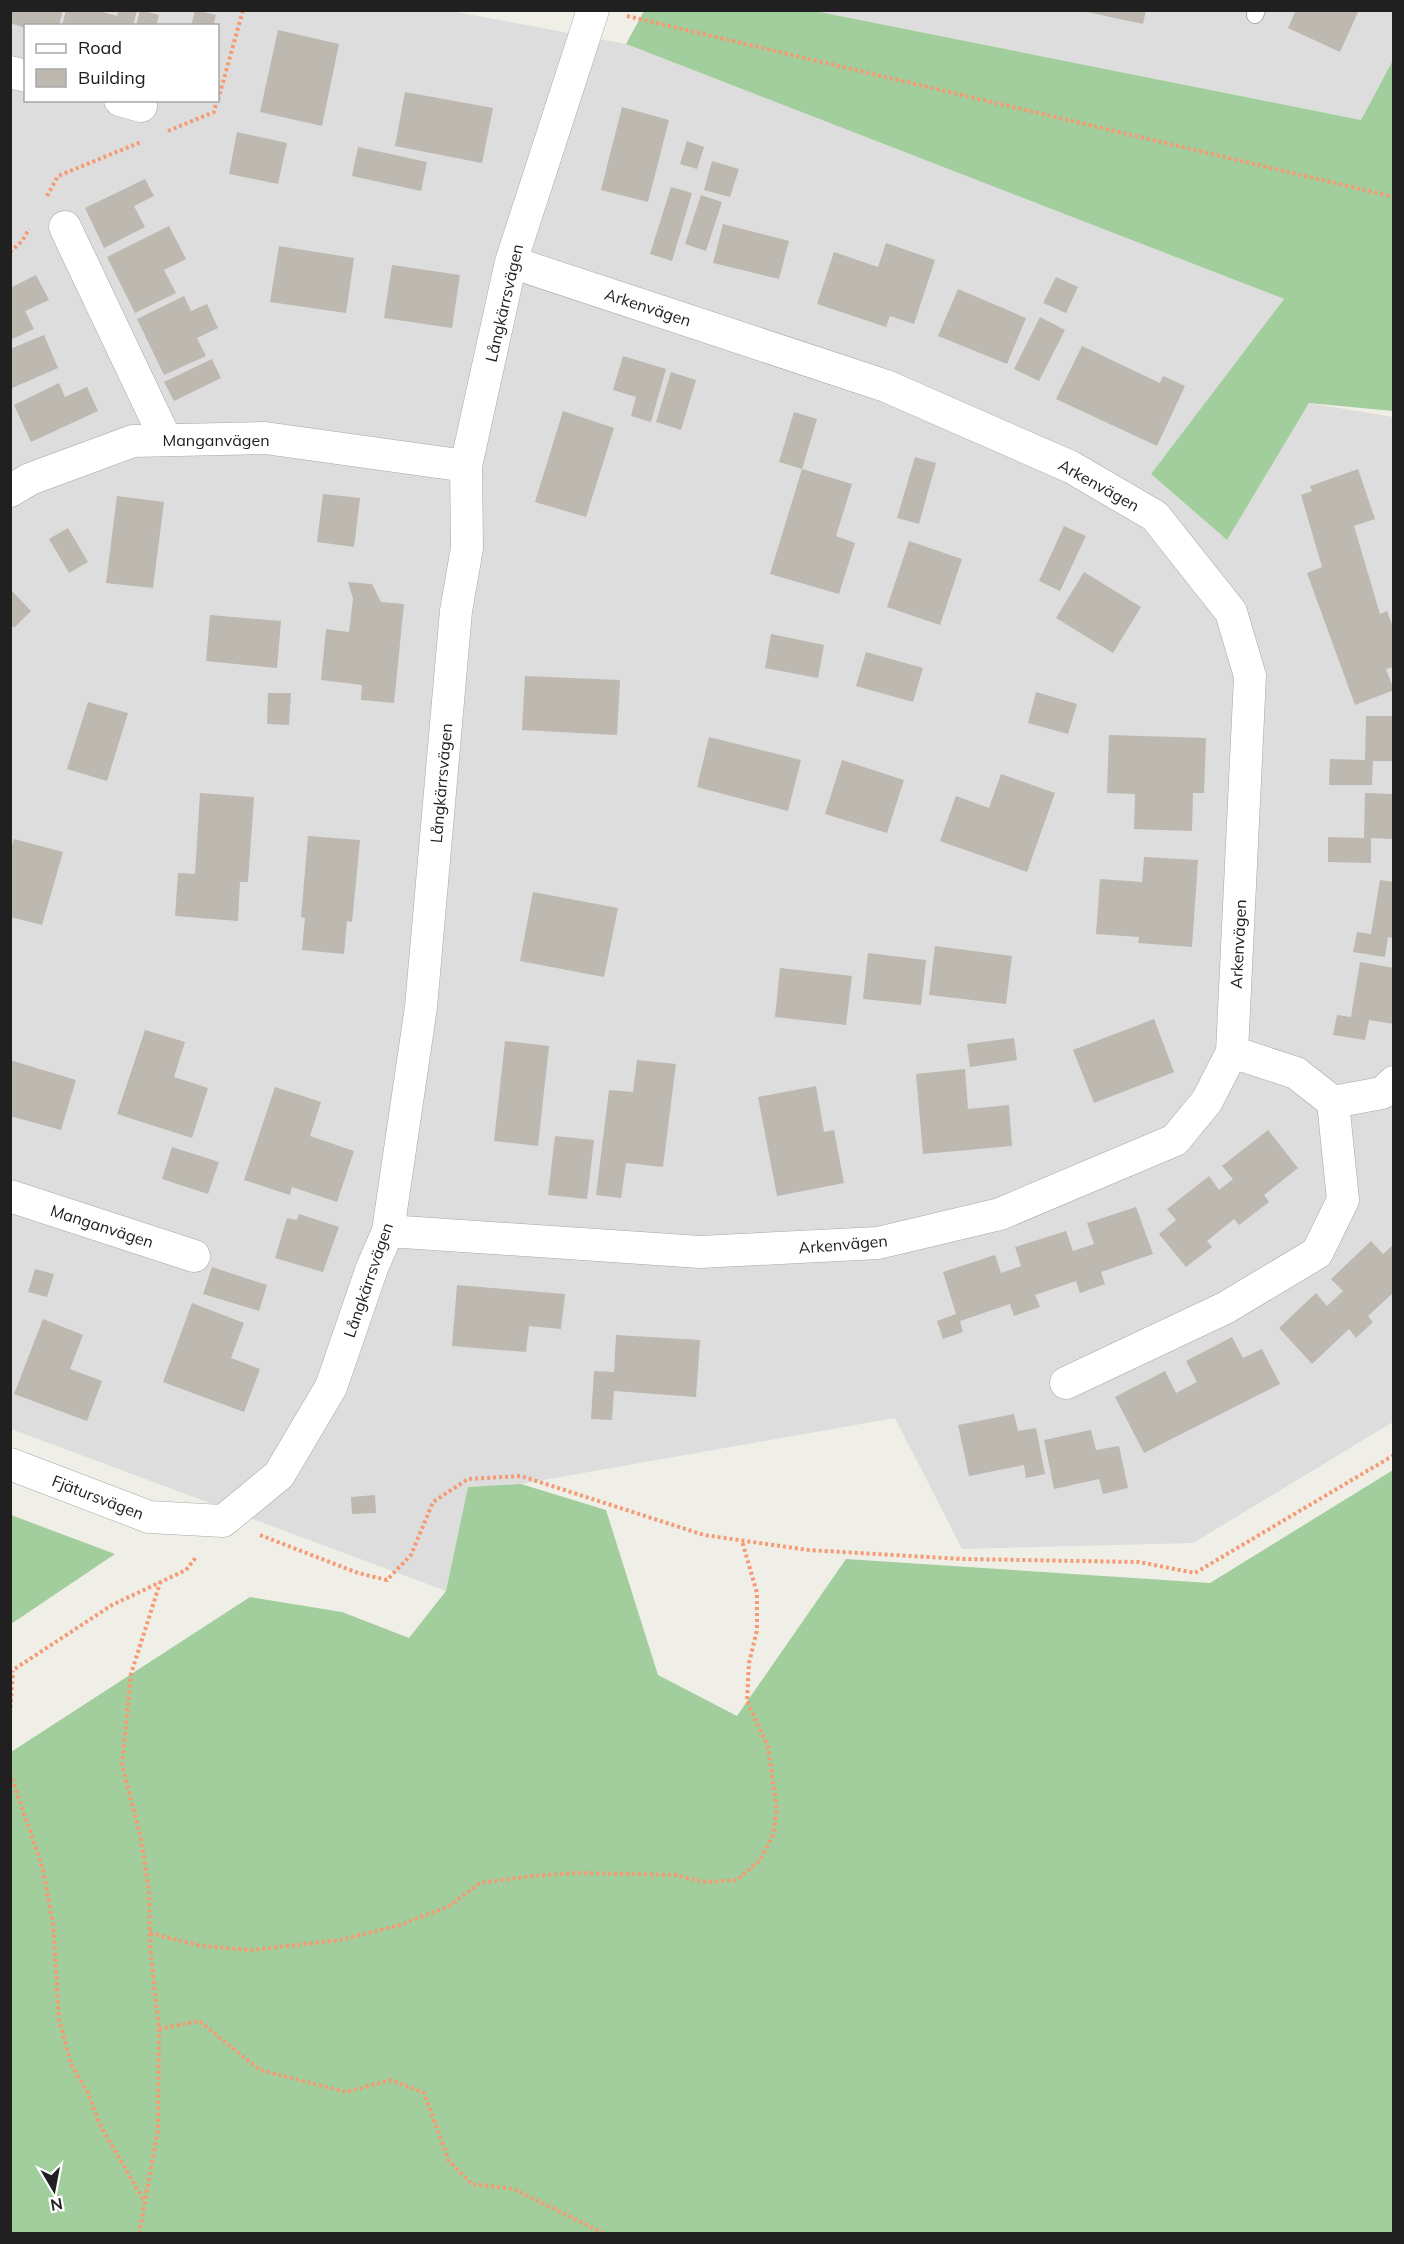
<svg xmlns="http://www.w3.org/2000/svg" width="1404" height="2244" font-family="Mulish,sans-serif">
<rect width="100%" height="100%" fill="#f0efe7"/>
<!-- residential -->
<path fill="#dedddd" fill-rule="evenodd" d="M10 11H452L626 44 1284 299 1151 474 1227 540 1309 403 1393 417V1422L1193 1543 962 1549 895 1418 521 1484 468 1487 446 1591 11 1429ZM26 26H218V100H26Z
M815 11H1393V60L1361 120Z"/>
<!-- forest -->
<path fill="#a2ce9d" d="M644 11H815L1361 120 1393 60V411L1309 403 1227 540 1151 474 1284 299 626 44Z
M1393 1470V2233H11V1752L250 1597 342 1612 409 1638 446 1591 468 1487 521 1484 606 1510 658 1675 737 1716 846 1559 1210 1583Z
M10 1515H11L115 1554 11 1624Z"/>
<!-- building -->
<path fill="#bdb8b0" d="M10 10H63L59 26H26V28L10 23Z
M66 10H96L117 16 119 10H137L133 26H62Z
M140 10 159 15 156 26H136Z
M195 10 216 15 213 26H191Z
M1078 10H1146L1143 24Z
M1296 10H1359L1340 52 1288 28Z
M278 30 339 44 322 126 260 112Z
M405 92 493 108 482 163 395 146Z
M622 107 669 120 648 202 601 190Z
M237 132 287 143 278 184 229 174Z
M687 141 704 147 697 169 680 164Z
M358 147 427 162 421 191 352 176Z
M712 161 739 169 730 197 704 190Z
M145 179 154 196 134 206 145 227 104 248 85 208Z
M671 187 692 193 672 261 650 254Z
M701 195 722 202 706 251 685 244Z
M723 224 789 241 779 279 713 263Z
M169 226 186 259 164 270 176 293 135 313 107 257Z
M886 243 935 260 914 324 890 316 886 327 817 304 834 252 878 267Z
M279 246 354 258 346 313 270 302Z
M392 265 460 275 452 328 384 318Z
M36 275 49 300 25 311 34 329 10 340V288Z
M1056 277 1078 287 1066 313 1043 303Z
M958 289 1026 318 1007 364 938 336Z
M184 296 191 311 207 304 218 328 197 338 206 356 164 375 137 319Z
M1040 317 1065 330 1039 381 1014 369Z
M44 335 58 368 10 389V349Z
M1082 346 1160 383 1163 376 1185 386 1157 446 1056 399Z
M623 356 666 369 651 422 631 416 636 397 613 390Z
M212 359 221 378 174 401 164 382Z
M671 372 696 380 681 430 656 422Z
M59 383 65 397 87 387 98 411 31 442 14 405Z
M563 411 614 428 586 517 535 502Z
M794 412 817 419 802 469 852 484 836 536 855 543 839 594 770 574 802 469 779 462Z
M915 457 936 463 919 524 897 518Z
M1358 469 1375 519 1354 526 1380 614 1387 611 1394 630V667L1386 669 1394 690 1355 705 1307 573 1322 567 1301 495 1312 491 1310 486Z
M323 494 360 498 354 547 317 542Z
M117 496 164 502 153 588 106 583Z
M1064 526 1086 536 1060 591 1039 581Z
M68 528 88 562 69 573 49 539Z
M909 541 962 559 940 625 887 607Z
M1084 572 1141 607 1113 653 1056 618Z
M348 582 372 584 381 602 404 604 394 703 361 700 362 685 321 680 326 629 349 632 353 599Z
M10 589 31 611 14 628 10 624Z
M210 615 281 621 277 668 206 661Z
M771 634 824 645 818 678 765 668Z
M866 652 923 668 913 702 856 686Z
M525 676 620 680 617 735 522 730Z
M1036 692 1077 704 1068 734 1028 723Z
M268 693H291L289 725 267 724Z
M88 702 128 713 107 781 67 769Z
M1366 716H1394V761H1373L1372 785H1329L1330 759 1365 760Z
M1109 735 1206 738 1204 793H1193L1192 831 1134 829 1135 794 1107 793Z
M709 737 801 760 788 811 697 787Z
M842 760 904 780 887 833 825 814Z
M1001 774 1055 793 1027 872 940 841 956 796 989 808Z
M200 793 254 797 248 882H240L238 921 175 916 178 873 195 874Z
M1365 793 1394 794V839L1371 838V863L1328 862V837L1364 838Z
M308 836 360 840 352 922 347 921 344 954 302 950 305 918 301 917Z
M14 839 63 852 42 925 10 917V852Z
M1144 857 1198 860 1192 947 1138 943 1139 937 1096 934 1100 879 1142 882Z
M1380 880 1394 882V938L1388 937 1385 957 1353 952 1357 932 1371 934Z
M533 892 618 908 604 977 520 961Z
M935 946 1012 956 1006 1004 929 995Z
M868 953 926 960 921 1005 863 999Z
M1360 962 1394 968V1024L1369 1020 1365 1040 1333 1035 1337 1015 1351 1017Z
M780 968 852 976 846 1025 775 1017Z
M1154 1019 1174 1072 1094 1103 1073 1050Z
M145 1030 185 1042 174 1077 208 1088 192 1138 117 1114Z
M1014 1038 1017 1060 970 1067 967 1044Z
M505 1041 549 1046 538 1146 494 1141Z
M10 1060 76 1080 61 1130 10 1116Z
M637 1060 676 1064 663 1167 626 1163 621 1198 596 1195 609 1090 633 1092Z
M965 1069 968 1109 1009 1105 1012 1146 923 1154 916 1074Z
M816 1086 824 1132 834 1130 844 1183 777 1196 758 1097Z
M275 1087 321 1102 310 1136 354 1151 337 1202 292 1187 290 1195 244 1180Z
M1268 1130 1298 1168 1264 1195 1269 1202 1239 1225 1234 1219 1207 1241 1212 1247 1186 1267 1159 1234 1176 1220 1167 1209 1209 1176 1219 1190 1233 1179 1222 1166Z
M555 1136 594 1140 587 1199 548 1195Z
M172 1147 219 1162 208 1194 162 1179Z
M1136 1207 1153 1254 1101 1272 1105 1284 1080 1293 1076 1281 1035 1295 1040 1307 1014 1316 1010 1304 960 1321 963 1332 943 1339 937 1321 956 1314 943 1272 995 1255 1001 1273 1021 1266 1015 1247 1066 1231 1073 1251 1094 1244 1087 1223Z
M299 1214 339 1227 323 1272 275 1258 287 1218 297 1220Z
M1371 1241 1383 1254 1394 1244V1292L1368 1316 1373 1322 1356 1338 1349 1329 1312 1364 1279 1328 1316 1293 1327 1306 1343 1291 1331 1279Z
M212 1267 267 1285 259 1311 203 1294Z
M35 1269 54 1274 47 1297 28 1292Z
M457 1285 565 1294 561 1329 529 1326 526 1352 452 1346Z
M192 1303 244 1323 231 1358 260 1369 244 1412 163 1382Z
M43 1319 83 1335 70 1369 102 1381 87 1421 14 1394Z
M616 1335 700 1340 696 1397 614 1391 612 1420 591 1419 594 1371 614 1372Z
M1232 1337 1243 1358 1262 1349 1280 1384 1144 1453 1115 1397 1165 1371 1176 1393 1197 1382 1186 1361Z
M1014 1414 1018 1431 1036 1428 1045 1474 1026 1478 1024 1465 969 1476 958 1425Z
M1091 1430 1096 1450 1119 1446 1128 1488 1103 1494 1099 1479 1054 1489 1044 1440Z
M375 1495 376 1513 352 1514 351 1497Z"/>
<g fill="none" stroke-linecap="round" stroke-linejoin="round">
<!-- service casing -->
<g stroke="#a7a7a7" stroke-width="18">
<path id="service" d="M1255 15 1257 10"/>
</g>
<!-- minor casing -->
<g stroke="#a7a7a7" stroke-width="33">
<path id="minor" d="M10 72 26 76
M120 100 141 106
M65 227 166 440
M10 491 30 479 133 441 265 438 466 466
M1232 1052 1296 1073 1333 1102 1382 1093 1394 1082
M10 1196 194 1256
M388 1231 700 1252 878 1243 1000 1214 1175 1140 1207 1101 1232 1052 1250 676 1231 612 1155 516 1071 467 886 386 511 262
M1066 1383 1225 1308 1317 1253 1343 1200 1333 1102
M10 1464 149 1517 223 1521 279 1475 331 1387 372 1268 388 1231 421 1007 456 611 467 548 466 466 511 262 593 10"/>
</g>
<!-- path -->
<path stroke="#f59a73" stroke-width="4" stroke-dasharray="3 3" stroke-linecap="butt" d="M627 16 1394 197
M218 100 243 10
M168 131 214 112 217 100
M47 196 58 176 141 142
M10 252 22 241 29 229
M260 1535 358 1573 387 1580 411 1555 433 1502 468 1479 521 1476 704 1535 808 1550 962 1559 1139 1562 1195 1573 1394 1455
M10 1672 112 1605 186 1570 197 1556
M10 1714 13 1671
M10 1773 43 1869 53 1924 59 2019 71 2064 88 2093 100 2125 143 2199
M150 1933 201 1946 251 1950 340 1940 400 1925 449 1906 480 1883 531 1876 577 1873 675 1875 704 1882 737 1880 760 1860 773 1835 777 1810 768 1747 747 1701 749 1663 757 1630V1593L742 1541
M159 2029 199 2021 260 2070 346 2092 391 2080 424 2093 449 2161 472 2184 514 2189 605 2234
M139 2234 158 2130 159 2029 150 1948 149 1890 140 1834 122 1765 131 1674 160 1583"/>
<!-- service -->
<use href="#service" stroke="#fff" stroke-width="16"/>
<!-- minor -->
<use href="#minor" stroke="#fff" stroke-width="32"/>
</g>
<g text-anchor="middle" stroke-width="4.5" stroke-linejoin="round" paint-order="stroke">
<!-- street labels -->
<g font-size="16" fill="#202020" stroke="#fff">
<text transform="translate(504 303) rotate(-77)" y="6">Långkärrsvägen</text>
<text transform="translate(648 307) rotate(18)" y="6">Arkenvägen</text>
<text x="216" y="446">Manganvägen</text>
<text transform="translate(1099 485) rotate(29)" y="6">Arkenvägen</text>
<text transform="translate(441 783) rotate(-85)" y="6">Långkärrsvägen</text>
<text transform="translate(1238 944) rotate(-87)" y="6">Arkenvägen</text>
<text transform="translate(102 1226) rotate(18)" y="6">Manganvägen</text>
<text transform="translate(843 1244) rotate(-5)" y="6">Arkenvägen</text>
<text transform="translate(368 1280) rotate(-71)" y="6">Långkärrsvägen</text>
<text transform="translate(98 1497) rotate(21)" y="6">Fjätursvägen</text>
</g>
</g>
<!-- border -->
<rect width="1404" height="2244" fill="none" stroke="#202020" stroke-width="24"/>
<!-- legend -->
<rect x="24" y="24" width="195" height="78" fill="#ffffff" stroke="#a6a6a6" stroke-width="1.5"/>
<rect x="36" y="44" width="30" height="9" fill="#ffffff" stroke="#a6a6a6" stroke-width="1.5"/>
<text x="78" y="54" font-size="18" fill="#202020">Road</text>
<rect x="36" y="69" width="30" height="18" fill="#bdb8b0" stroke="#a6a6a6" stroke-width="1.5"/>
<text x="78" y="84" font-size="18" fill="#202020">Building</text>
<!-- north arrow -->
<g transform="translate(54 2190) rotate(170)" stroke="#ffffff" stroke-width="4.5" paint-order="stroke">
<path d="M0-4.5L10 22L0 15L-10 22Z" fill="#202020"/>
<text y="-9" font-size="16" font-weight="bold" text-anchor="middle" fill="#202020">N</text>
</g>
</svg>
